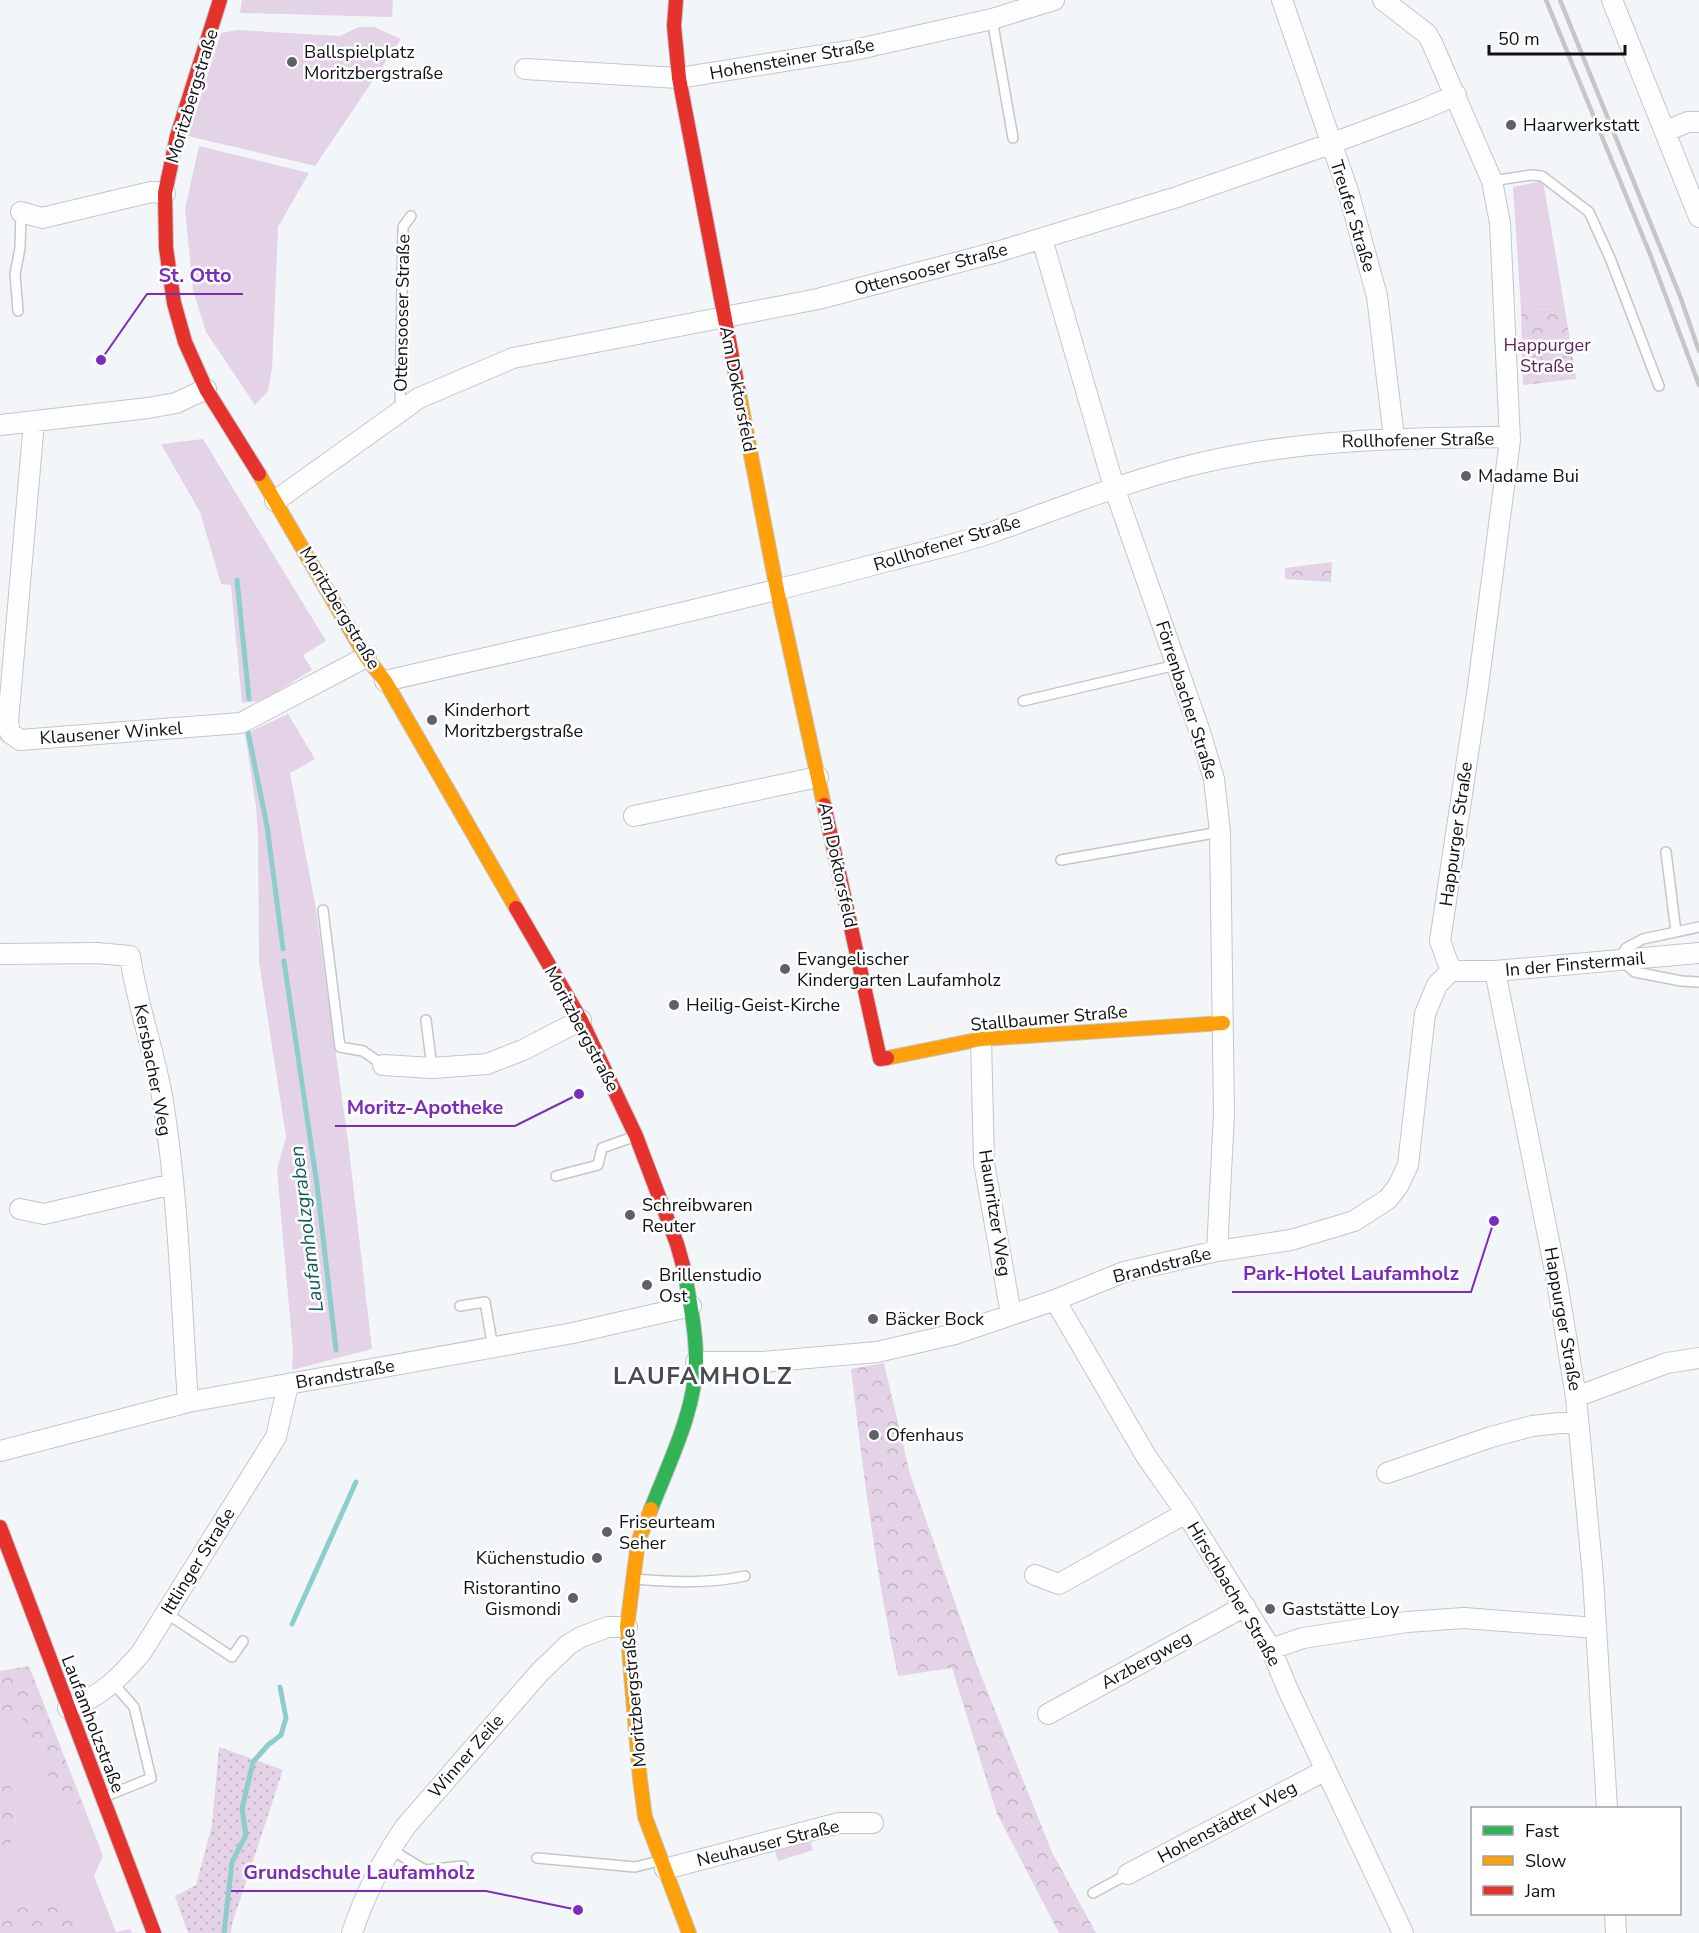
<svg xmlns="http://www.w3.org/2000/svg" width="1699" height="1933" font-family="'Nunito Sans',sans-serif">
<defs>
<pattern id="park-crowns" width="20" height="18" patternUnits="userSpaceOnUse" patternTransform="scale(1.5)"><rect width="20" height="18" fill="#e4d2e7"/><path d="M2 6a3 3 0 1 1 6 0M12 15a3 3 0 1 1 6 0" fill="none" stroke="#c3b3c5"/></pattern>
<pattern id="garden-dots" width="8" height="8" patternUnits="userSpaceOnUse" patternTransform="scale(1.5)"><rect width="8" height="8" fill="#e4d2e7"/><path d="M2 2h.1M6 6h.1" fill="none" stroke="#c3b3c5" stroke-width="1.8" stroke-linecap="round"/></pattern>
</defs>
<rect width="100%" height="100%" fill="#f3f6f9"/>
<!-- grass -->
<path fill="#e4d2e7" d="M242 0H393L392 17 240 13Z
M359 27H374L401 39 315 166 188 136 221 33 237 30 340 36Z
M199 146 309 173 278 227 272 369 268 391 255 405 206 332 193 290 185 209Z
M1543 181 1565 309 1521 310 1513 187Z
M203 439 326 641 303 655 312 670 262 701 242 703 231 585 221 584 200 512 161 444Z
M288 714 315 759 290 773 315 903 348 1141 372 1349 292 1370 293 1352 277 1170 286 1137 259 962 258 834 256 807 245 734Z
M22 1716 65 1812 84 1807 103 1856 94 1876 116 1932 130 1929 132 1933H82L60 1898 0 1912V1855L9 1857 18 1803 0 1764V1726Z
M810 1840 813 1850 778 1861 775 1851Z"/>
<!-- park -->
<path fill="url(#park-crowns)" d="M1565 309 1576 379 1523 385 1521 310Z
M1332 562 1331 582 1285 579V568Z
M884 1363 910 1474 978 1668 1052 1852 1096 1933H1059L997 1814 952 1668 898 1676C876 1575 863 1472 851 1369Z
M29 1666 84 1807 65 1813 22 1717 0 1726V1671Z
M0 1764 18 1803 9 1857 0 1855Z
M60 1898 82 1933H0V1912Z"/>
<!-- garden -->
<path fill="url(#garden-dots)" d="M219 1747 283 1770 232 1924 231 1933H188L175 1896 196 1885 212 1825Z"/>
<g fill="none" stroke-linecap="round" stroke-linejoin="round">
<!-- stream -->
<path stroke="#8dcdcc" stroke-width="5" d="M237 580 249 699
M248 732 267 826 283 949
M284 961 317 1185 336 1350
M292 1624 356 1482
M224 1933 232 1862 246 1835 242 1809 253 1762 268 1745 281 1735 286 1718 280 1687"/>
<!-- lane casing -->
<g stroke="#c4c6c8" stroke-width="12">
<path id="lane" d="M992 19 1013 138
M1492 181 1531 175 1542 176 1589 212 1610 258 1659 386
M18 311 15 274 20 248 21 212
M400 410 403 227 411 216
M1023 701 1176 665
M1666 852 1676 932
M1061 860 1220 832
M323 910 340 1047 363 1051 383 1065
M1699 927 1643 939 1626 948 1619 959 1635 972 1681 981 1699 982
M426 1020 432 1068
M556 1176 598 1165 602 1148 633 1137
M460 1306 485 1302 493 1348
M635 1579C672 1582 708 1584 745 1576
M166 1613 232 1657 243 1641
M104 1797 151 1778 134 1707 113 1683
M390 1849 425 1870 463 1866
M537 1858 635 1867 659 1861
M1093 1893 1128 1874"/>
</g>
<!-- street casing -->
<g stroke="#c4c6c8" stroke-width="22">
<path id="street" d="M1282 0 1348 191 1377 296 1394 438
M1383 0 1427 34 1432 43 1492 181 1500 223 1510 440 1478 687 1440 941 1451 971
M1612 0 1699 217
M525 69 679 78 854 50 992 19 1054 0
M1666 131 1688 122H1699
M21 212 42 218 151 192 165 193
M1042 239 1114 487 1200 732 1214 779 1220 832 1224 1114 1217 1251
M34 421 8 722 10 733 20 740 241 723 366 657
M0 425 148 408 176 403 206 389
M275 501 419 398 513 358 818 299 997 252 1177 197 1330 144 1424 109 1456 95
M385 681C553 642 721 606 888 561 922 552 959 544 993 532 1064 507 1130 479 1205 462 1301 440 1397 438 1496 437L1510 440
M634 816 818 777
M0 954 97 953 130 956C137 1005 155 1053 163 1102 179 1201 181 1303 188 1402
M1451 971H1495L1699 953
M1495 971 1556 1276 1576 1397 1593 1577 1607 1808
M981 1039 984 1163 1011 1314
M383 1065 432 1068 487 1064 523 1050 581 1020
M20 1209 44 1214 173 1184
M1055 1300 1146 1456 1186 1513 1271 1649 1288 1690 1403 1933
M696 1362H762L877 1352 955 1334 1055 1300 1124 1272 1217 1251 1291 1240 1354 1221 1388 1199 1398 1186 1408 1165 1425 1014 1437 985 1451 971
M1576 1397 1667 1363 1699 1358
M0 1451 188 1402 573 1333 691 1306
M1387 1473 1491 1437 1532 1426 1578 1421
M1035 1575 1059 1584 1186 1513
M1271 1649 1303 1638 1407 1622 1464 1618 1596 1628
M68 1708C101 1697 119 1678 141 1653L276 1437 288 1385
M1048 1714 1245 1606
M665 1869 839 1823H873
M1128 1874 1326 1770
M1615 1914 1616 1933
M352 1933C365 1894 382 1860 406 1826L539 1673 568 1645 581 1637 608 1627H627"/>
</g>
<!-- fast casing -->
<g stroke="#c4c6c8" stroke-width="16">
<path id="fast" d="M651 1509C669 1463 696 1409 696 1360 696 1329 689 1299 684 1269"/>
</g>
<!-- slow casing -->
<g stroke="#c4c6c8" stroke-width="16">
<path id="slow" d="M739 393 777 590 824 805
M259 474 366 657 385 681 516 908
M887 1058 981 1039 1223 1023
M651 1509 638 1542 627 1627 640 1779 645 1817 689 1933"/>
</g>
<!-- jam casing -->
<g stroke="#c4c6c8" stroke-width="16">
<path id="jam" d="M220 0 177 136 165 193 166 248 174 303 185 342 206 389 259 474
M676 0 674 26 679 78 739 393
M824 805 880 1059 887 1058
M516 908 581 1020 636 1136 677 1244 684 1269
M0 1527 154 1933"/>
</g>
<!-- lane -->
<use href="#lane" stroke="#fdfefe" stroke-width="9"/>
<!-- street -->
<use href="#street" stroke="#fdfefe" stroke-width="20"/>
<!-- fast -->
<use href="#fast" stroke="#30b455" stroke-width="14"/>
<!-- slow -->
<use href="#slow" stroke="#ff9f0a" stroke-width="14"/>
<!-- jam -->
<use href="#jam" stroke="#e5322d" stroke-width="14"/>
<!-- rail -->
<path stroke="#c5c6c6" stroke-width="4.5" d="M1546 0 1650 254 1699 385
M1560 0 1680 296 1699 351"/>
</g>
<!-- markers -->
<g fill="#5f6164" stroke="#fff" stroke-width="2">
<circle cx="292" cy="62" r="6"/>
<circle cx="1511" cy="125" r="6"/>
<circle cx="1466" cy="476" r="6"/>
<circle cx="432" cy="720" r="6"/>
<circle cx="785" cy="969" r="6"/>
<circle cx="674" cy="1005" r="6"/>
<circle cx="630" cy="1215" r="6"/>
<circle cx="647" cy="1285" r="6"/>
<circle cx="873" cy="1319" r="6"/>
<circle cx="874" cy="1435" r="6"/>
<circle cx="607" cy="1532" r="6"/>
<circle cx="597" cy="1558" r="6"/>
<circle cx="573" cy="1598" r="6"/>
<circle cx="1270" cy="1609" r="6"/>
</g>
<g text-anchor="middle" stroke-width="5" stroke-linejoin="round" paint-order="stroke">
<!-- poi labels -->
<g font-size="18" fill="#101113" stroke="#fff" text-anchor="start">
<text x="304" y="58">Ballspielplatz<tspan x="304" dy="21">Moritzbergstraße</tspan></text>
<text x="1523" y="131">Haarwerkstatt</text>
<text x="1478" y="482">Madame Bui</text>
<text x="444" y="716">Kinderhort<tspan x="444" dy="21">Moritzbergstraße</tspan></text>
<text x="797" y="965">Evangelischer<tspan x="797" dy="21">Kindergarten Laufamholz</tspan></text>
<text x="686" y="1011">Heilig-Geist-Kirche</text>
<text x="642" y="1211">Schreibwaren<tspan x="642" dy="21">Reuter</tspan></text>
<text x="659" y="1281">Brillenstudio<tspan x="659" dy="21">Ost</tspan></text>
<text x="885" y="1325">Bäcker Bock</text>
<text x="886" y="1441">Ofenhaus</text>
<text x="619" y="1528">Friseurteam<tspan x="619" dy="21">Seher</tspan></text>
<text x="585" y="1564" text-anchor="end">Küchenstudio</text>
<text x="561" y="1594" text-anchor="end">Ristorantino<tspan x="561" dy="21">Gismondi</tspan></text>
<text x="1282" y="1615">Gaststätte Loy</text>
</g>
<!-- street labels -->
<g font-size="18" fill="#101113" stroke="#fff">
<text transform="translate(792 59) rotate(-10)" y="6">Hohensteiner Straße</text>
<text transform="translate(192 96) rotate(-73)" y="6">Moritzbergstraße</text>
<text transform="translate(1353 216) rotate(73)" y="6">Treufer Straße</text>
<text transform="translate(931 269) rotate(-15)" y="6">Ottensooser Straße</text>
<text transform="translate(402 313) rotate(-89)" y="6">Ottensooser Straße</text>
<text transform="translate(738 389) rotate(79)" y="6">Am Doktorsfeld</text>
<text transform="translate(1418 440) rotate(-1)" y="6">Rollhofener Straße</text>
<text transform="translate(947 543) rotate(-17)" y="6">Rollhofener Straße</text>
<text transform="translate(340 608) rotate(59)" y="6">Moritzbergstraße</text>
<text transform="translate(1187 700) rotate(72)" y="6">Förrenbacher Straße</text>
<text transform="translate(111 733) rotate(-4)" y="6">Klausener Winkel</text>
<text transform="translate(1456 834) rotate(-82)" y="6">Happurger Straße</text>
<text transform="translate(838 865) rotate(78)" y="6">Am Doktorsfeld</text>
<text transform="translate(1575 964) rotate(-5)" y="6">In der Finstermail</text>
<text transform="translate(1049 1018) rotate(-5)" y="6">Stallbaumer Straße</text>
<text transform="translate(582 1029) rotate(62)" y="6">Moritzbergstraße</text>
<text transform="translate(153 1070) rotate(79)" y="6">Kersbacher Weg</text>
<text transform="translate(995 1213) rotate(81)" y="6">Haunritzer Weg</text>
<text transform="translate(1162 1265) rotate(-14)" y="6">Brandstraße</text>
<text transform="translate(1563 1319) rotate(80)" y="6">Happurger Straße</text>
<text transform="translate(345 1374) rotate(-10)" y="6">Brandstraße</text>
<text transform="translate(198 1561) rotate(-58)" y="6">Ittlinger Straße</text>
<text transform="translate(1234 1594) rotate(59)" y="6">Hirschbacher Straße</text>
<text transform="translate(1146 1660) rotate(-29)" y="6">Arzbergweg</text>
<text transform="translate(634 1698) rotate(-95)" y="6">Moritzbergstraße</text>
<text transform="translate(93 1724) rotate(69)" y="6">Laufamholzstraße</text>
<text transform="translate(466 1756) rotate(-49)" y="6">Winner Zeile</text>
<text transform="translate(1227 1822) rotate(-28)" y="6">Hohenstädter Weg</text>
<text transform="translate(768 1843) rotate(-14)" y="6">Neuhauser Straße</text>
</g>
<!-- park labels -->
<g font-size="18" fill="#5d2461" stroke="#fff">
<text x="1547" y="351">Happurger<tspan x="1547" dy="21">Straße</tspan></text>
</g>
<!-- water labels -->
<g font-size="20" font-style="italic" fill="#0d5d5b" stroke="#fff">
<text transform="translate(306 1229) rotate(-97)" y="7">Laufamholzgraben</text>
</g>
<!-- district labels -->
<g font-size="24" font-weight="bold" letter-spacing="1.5" fill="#474a4e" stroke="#fff">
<text x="703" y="1384">LAUFAMHOLZ</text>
</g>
</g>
<!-- callouts -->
<path fill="none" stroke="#7b2cbf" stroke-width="2" d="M101 360L147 294H243M579 1094L515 1126H335M1494 1221L1471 1292H1232M578 1910L486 1891H231"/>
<g fill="#7b2cbf" stroke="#fff" stroke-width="2">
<circle cx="101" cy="360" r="6"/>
<circle cx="579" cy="1094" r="6"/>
<circle cx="1494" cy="1221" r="6"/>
<circle cx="578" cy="1910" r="6"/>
</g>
<g font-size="20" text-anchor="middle" font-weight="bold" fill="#7b2cbf" stroke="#fff" stroke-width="5" stroke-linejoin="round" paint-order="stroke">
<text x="195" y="282">St. Otto</text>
<text x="425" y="1114">Moritz-Apotheke</text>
<text x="1351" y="1280">Park-Hotel Laufamholz</text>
<text x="359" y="1879">Grundschule Laufamholz</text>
</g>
<!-- legend -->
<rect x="1471" y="1807" width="210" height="108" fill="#ffffff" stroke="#9fa0a1" stroke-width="1.5"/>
<rect x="1483" y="1826" width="30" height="9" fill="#30b455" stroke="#9fa0a1" stroke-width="1.5"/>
<text x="1525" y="1837" font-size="18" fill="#101113">Fast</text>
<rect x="1483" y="1856" width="30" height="9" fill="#ff9f0a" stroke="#9fa0a1" stroke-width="1.5"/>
<text x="1525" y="1867" font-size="18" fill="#101113">Slow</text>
<rect x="1483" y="1886" width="30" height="9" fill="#e5322d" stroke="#9fa0a1" stroke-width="1.5"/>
<text x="1525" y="1897" font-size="18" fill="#101113">Jam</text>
<!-- scale -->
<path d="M1489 45v9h136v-9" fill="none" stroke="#101113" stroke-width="3"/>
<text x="1498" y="45" font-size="18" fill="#101113" stroke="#ffffff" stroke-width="4.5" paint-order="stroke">50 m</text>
</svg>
